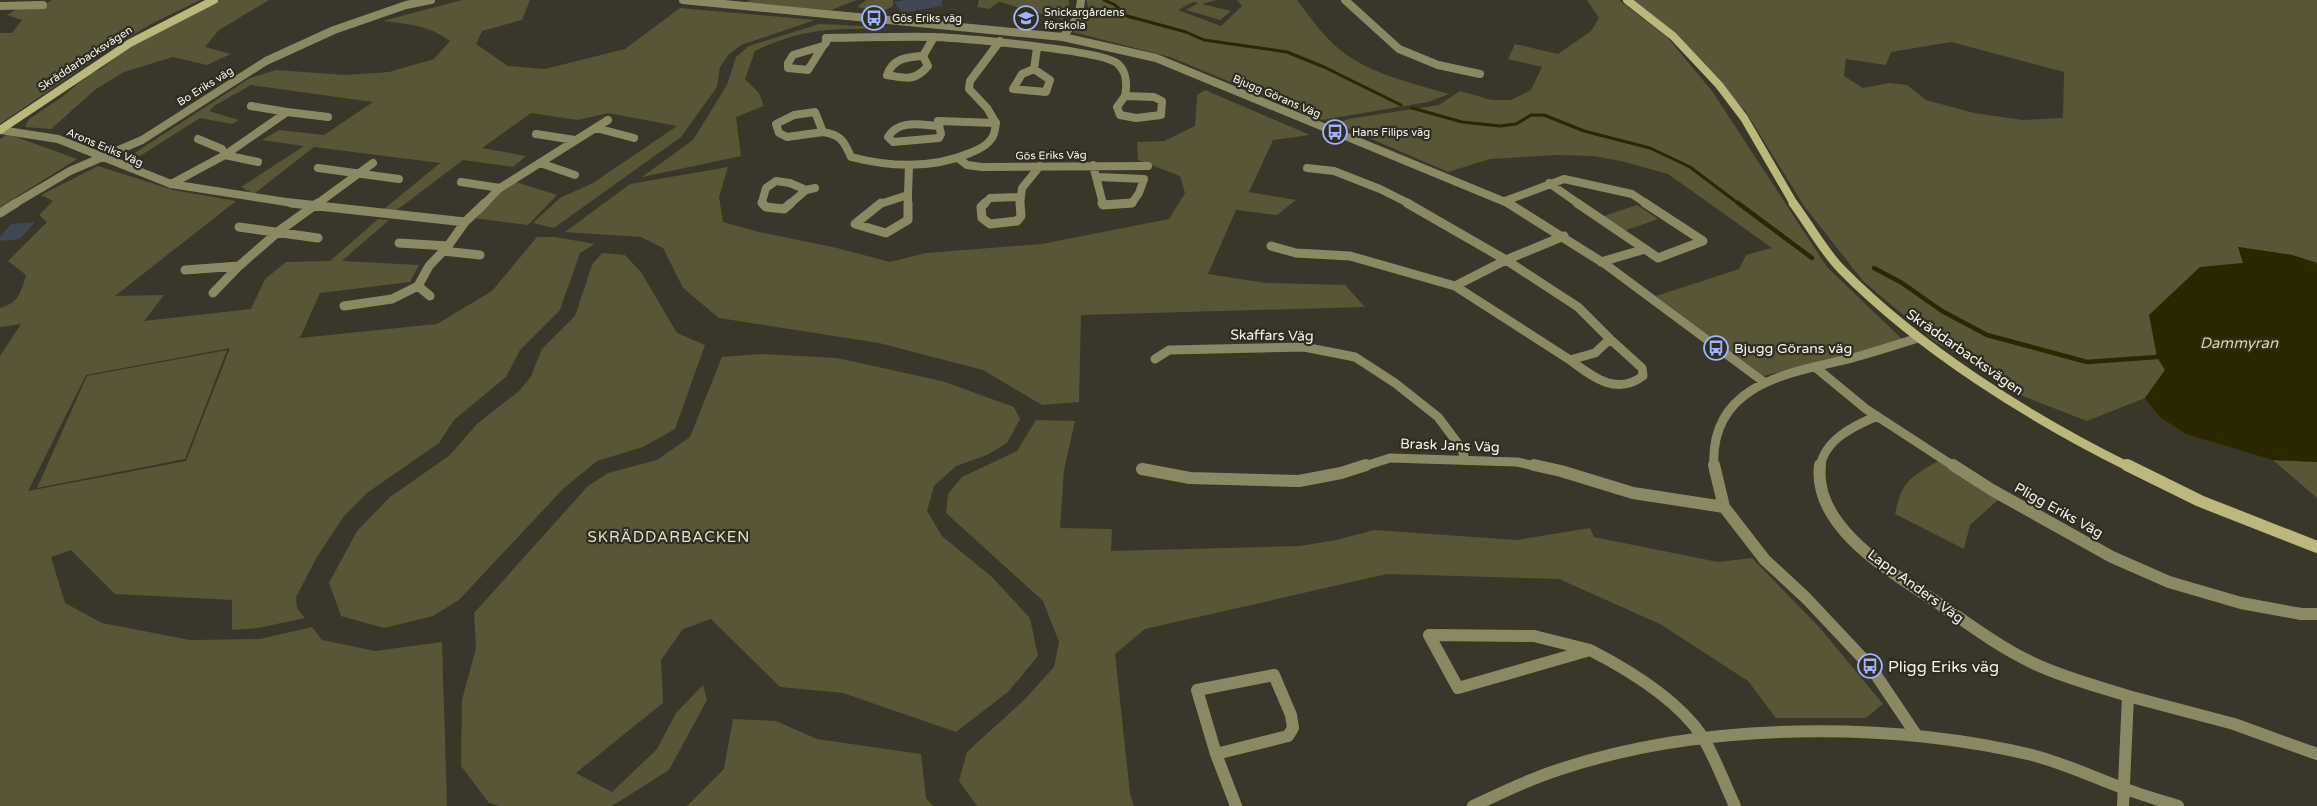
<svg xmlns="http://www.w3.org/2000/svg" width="2317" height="806" font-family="'Varela Round',sans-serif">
<rect width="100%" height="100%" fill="#383729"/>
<!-- green -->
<path fill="#585636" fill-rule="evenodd" d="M52 0H200L151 24 105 52 0 124V33H12L22 20 7 15 17 9H38Z
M220 0H269L219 30 205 47 231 54 207 65 173 57 124 72 96 89 51 129 25 127 29 119 62 97 91 73 101 69 127 47 194 10Z
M462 0H530L522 20 482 31 476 44 508 66 545 69 625 49 680 8 815 20 741 45 729 54 720 67 717 87 681 137 554 228 533 223 560 198 593 183 677 126 608 113 578 120 531 113 482 148 526 156 513 167 463 160 397 210 384 209 440 163 314 147 254 194 241 187 304 146 262 140 279 130 324 135 373 102 251 85 214 106 209 111 239 120 232 124 200 118 140 156 133 154 250 78 276 70 344 75 389 72 434 59 450 41C428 25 409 24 383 21Z
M751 0H857L831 10 744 3Z
M866 0H893V6C883 14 868 9 857 7Z
M979 0H1069V6L1063 20 999 2 989 9 977 7Z
M1086 0H1216L1202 4 1231 11 1220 20 1186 10 1198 3 1193 2 1178 10 1221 26 1242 6 1237 0H1297C1310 17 1323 36 1339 49 1369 74 1412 83 1449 94L1428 102 1322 120 1170 57 1073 32 1089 10Z
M1587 0H1619L1667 37 1712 91 1827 267 1902 339 1852 354 1763 376 1656 296 1739 269 1746 255 1772 248 1668 174 1621 161 1593 156 1556 155 1490 159 1448 172 1337 124 1348 119 1439 105 1460 91 1492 100H1511L1531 90 1542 67 1508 59 1515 44 1558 54 1591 31 1599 18Z
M1629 0H2317V263L2292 255 2239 247 2243 263 2200 268 2157 356 2165 370 2145 398 2087 421 2020 395 1933 340 1863 281 1804 206 1746 112 1668 27ZM1951 42 2064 72 2063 118 2022 120 1974 113 1926 100 1907 85 1889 83 1863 88 1844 76 1846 59 1886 65 1891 52Z
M819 24 889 27C865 30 842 28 819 31 797 34 775 41 755 51L745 79 759 93 764 106 736 117 741 156 642 177 693 140 727 85 736 57 749 46Z
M1205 90 1310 135 1273 140 1249 192 1296 200 1277 215 1236 210 1208 274 1266 283 1345 285 1365 307 1081 315 1079 402 1042 405 983 370 879 343 719 318 683 288 663 248 641 237 565 232 630 184 728 167 719 197 723 222 759 232 837 248 890 262 926 253 1042 244 1169 219 1185 193 1180 176 1138 160 1137 142 1164 141 1195 126 1197 95Z
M8 134 77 159 0 207V139Z
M98 166 173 190 236 201 115 296 164 295 144 321 251 309 265 279 286 262 330 261 378 219 389 220 342 261 419 265 410 282 320 293 300 338 437 324 492 291 537 237H555L595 244 580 253 560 310 520 350 506 377 454 420 439 443 367 493 344 516 317 557 296 597 297 608 305 618 258 628 232 630V600L115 594 71 550 51 557 65 603 102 623 190 640 260 639 312 627 322 640 375 651 442 642 447 806H0V356L21 324 0 327V308C19 303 21 292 26 275L8 261 47 222 39 215 53 201 41 195ZM230 348 186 461 28 491 86 375Z
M516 182 557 195 528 225 473 218 500 193Z
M1637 205 1658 219 1624 231 1601 217Z
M602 253 625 255 641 272 677 333 705 345 675 429 643 447 597 461 563 489 459 600 433 616 384 628 341 616 329 583 357 531 390 497 450 455 477 424 519 391 530 378 542 349 575 316 592 265Z
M227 350 185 459 37 488 87 376Z
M761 354 837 358 942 381 1014 407 1020 419 1007 443 987 455 956 466 934 486 927 511 942 536 992 577 1030 618 1038 656 1008 692 956 732 843 693 780 687 711 619 683 629 661 660 663 703 576 773 612 792 657 749 676 713 703 685 707 700 669 770 612 806H500L489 803 461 766 462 700 476 648 474 613 588 486 608 473 657 460 690 437 722 357Z
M1036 420 1075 421 1064 470 1060 528 1112 529 1111 551 1300 546 1336 540 1374 530 1517 540 1590 528 1594 537 1718 562 1752 558 1820 628 1883 704 1866 718H1776L1748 681 1660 624 1559 579 1387 574 1145 629 1115 654 1130 794 1134 806H977L959 781 967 752 1025 699 1054 667 1059 642 1043 601 946 513 948 494 962 477 1017 451Z
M2273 460 2317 462V498Z
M1938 461 1999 499 1970 525 1964 549 1895 514C1902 481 1909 478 1938 461Z
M733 719 776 721 817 739 921 754 926 798 933 806H687L724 769Z"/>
<!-- water -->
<path fill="#2a2701" d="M2238 247 2292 255 2317 263V462L2273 460 2186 434 2160 417 2145 398 2165 370 2157 357 2149 315 2200 267 2243 263Z"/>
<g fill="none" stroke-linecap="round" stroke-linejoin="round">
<!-- stream-far1 -->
<path stroke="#2a2701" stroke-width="3" d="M1104 0 1115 5 1127 16 1186 32 1204 40 1287 52 1324 67 1401 105
M1412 108 1462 122 1500 126 1516 124 1531 115H1544L1584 131 1650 148 1690 167 1739 204"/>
<!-- stream -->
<path stroke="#2a2701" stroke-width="4.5" d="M1738 203 1812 258
M1874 268 1902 283 1942 311 1987 335 2087 362 2157 357"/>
</g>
<!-- building -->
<path fill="#424654" d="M904 0H942V6L902 13 894 2Z
M35 222 20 239 0 241V237L11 224Z"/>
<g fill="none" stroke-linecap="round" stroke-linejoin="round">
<!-- street-far2 -->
<path stroke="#8b8964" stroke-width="8" d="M683 0 1063 37 1156 58 1510 204
M1345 0 1399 49 1438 65 1480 74
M0 6 43 5
M1063 37 1079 15 1081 0
M823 46 808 70 788 68V63L793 55Z
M823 46 826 43V38C862 38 898 36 933 37 960 38 1104 50 1118 64 1127 72 1127 86 1125 96
M923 56 928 66C914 82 906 78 887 75 893 58 907 57 923 56Z
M923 56 934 37
M1034 69 1050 80 1046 92 1013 89 1022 74Z
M1034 69 1037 48
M1125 96 1154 97 1162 101 1161 115 1136 118 1120 115 1117 107Z
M287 112 328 117
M815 112 823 132 787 137 779 133 776 124 794 115Z
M939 126C921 125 899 119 888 137L893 142 939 138 941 134 938 121 996 123
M596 128 634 138
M0 130 58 139 171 184 299 204
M823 132C841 135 844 141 851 157 890 167 932 169 970 153 978 150 987 146 992 138 995 134 995 128 996 123L987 108 969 89 970 81 1000 41
M536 134 575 140
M198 139 222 149 225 155 258 162
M958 158 967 165 982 167 1148 166
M540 163 575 175
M1093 165 1103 204
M318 168 399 179
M1307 168 1334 171 1380 189 1410 204
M1098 177 1144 179 1139 193 1132 203 1120 204
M461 182 500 188
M1549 183 1579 204
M171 184 225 155 287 112 251 106
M806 190 815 188
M908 195 909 165
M1505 201 1564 179 1632 194 1647 204
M14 204 70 171 142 140 266 61 334 30 406 5 431 0
M317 204 373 163
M484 204 500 188 608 120
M763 204 762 202 766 188 776 181 790 183 806 190
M790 204 806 190
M880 204 908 195
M908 204V195
M984 204 990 198 1018 197
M1020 204 1022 188 1040 166"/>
<!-- street-far1 -->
<path stroke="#8b8964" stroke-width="9" d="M291 203 465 222
M762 203 766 207 784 209 791 203
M881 203 855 224 886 233 908 220V203
M985 203 981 207 982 218 990 224 1017 221 1021 216 1020 203
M1102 203 1103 205 1132 203
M1407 203 1506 260 1578 307 1610 339
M1508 203 1605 264 1764 382
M1577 203 1645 249
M0 213 16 203
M239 227 318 238
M399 243 448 246
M1271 246 1296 253 1350 256 1455 286 1570 360
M443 251 480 255
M1601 262 1645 249 1658 258 1703 241 1645 203
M185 270 239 266 279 231 318 203
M418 286 430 296
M1455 286 1506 260 1564 236
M213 293 239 266
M344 306 392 299 418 286 429 266 448 246 465 222 485 203
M1610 339 1642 368 1643 376C1616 396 1593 377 1570 360L1595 353Z
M1155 359 1169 350 1304 347 1355 357 1395 383 1438 417 1462 449 1465 460
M1815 367 1866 409 1955 467
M1362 467 1390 458 1517 462 1540 467
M1714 467C1709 385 1787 373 1848 359 1872 353 1895 345 1918 338
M1820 467C1825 439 1854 426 1877 416"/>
<!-- street -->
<path stroke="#8b8964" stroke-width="12" d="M1534 465 1561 471 1633 493 1724 507
M1714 465 1724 507 1765 560 1806 598 1870 666 1917 736
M1820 465C1812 529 1897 575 1941 605 1971 626 2001 648 2035 664 2065 678 2097 686 2128 696L2123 806
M1953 465 1992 490 2112 557 2169 582 2241 603 2301 614H2317
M1142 469 1190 478 1299 481 1341 473 1366 465
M1429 635 1534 636 1590 650 1458 688Z
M1590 650C1629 670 1677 699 1702 736 1715 757 1724 783 1735 806
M1274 675 1291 715 1293 728 1288 736 1216 754 1197 690Z
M2128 696 2234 724 2317 754
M1216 754 1236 806
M1473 806C1503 792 1532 778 1564 768 1705 722 1888 721 2032 755 2063 763 2091 776 2120 787 2139 794 2159 800 2178 806"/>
<!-- secondary-far2 -->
<path stroke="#bcb87c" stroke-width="8" d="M1627 0 1673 36 1719 85 1744 118 1794 204
M0 130 130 43 214 0"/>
<!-- secondary-far1 -->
<path stroke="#bcb87c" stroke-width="9" d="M1793 203C1809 224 1823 251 1842 270 1920 349 2030 418 2129 467"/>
<!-- secondary -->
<path stroke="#bcb87c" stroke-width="12" d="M2127 465 2200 501 2317 547"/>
</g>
<!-- icons -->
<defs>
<g id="bus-ring" transform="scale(1.25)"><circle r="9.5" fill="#2e2d1f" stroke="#a1b3fd" stroke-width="1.5"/><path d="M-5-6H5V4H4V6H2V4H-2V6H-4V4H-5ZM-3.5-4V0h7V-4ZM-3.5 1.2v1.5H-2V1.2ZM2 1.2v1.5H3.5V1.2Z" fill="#a1b3fd"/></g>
<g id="school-ring" transform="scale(1.25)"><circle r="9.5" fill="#2e2d1f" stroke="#a1b3fd" stroke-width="1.5"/><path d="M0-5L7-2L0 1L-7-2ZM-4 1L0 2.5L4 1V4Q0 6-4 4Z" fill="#a1b3fd"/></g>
</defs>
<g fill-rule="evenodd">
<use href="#bus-ring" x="874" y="18"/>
<use href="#school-ring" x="1026" y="18"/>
<use href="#bus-ring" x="1335" y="132"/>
<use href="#bus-ring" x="1716" y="348"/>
<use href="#bus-ring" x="1870" y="666"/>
</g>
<g text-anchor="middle" stroke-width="4.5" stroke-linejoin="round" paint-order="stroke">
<!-- far-poi labels -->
<g font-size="11" fill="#f4f3ea" stroke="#2e2d1f" text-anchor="start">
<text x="1044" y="16">Snickargårdens<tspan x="1044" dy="13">förskola</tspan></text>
<text x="892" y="22">Gös Eriks väg</text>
<text x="1352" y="136">Hans Filips väg</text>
</g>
<!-- far-street labels -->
<g font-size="11" fill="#f4f3ea" stroke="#2e2d1f">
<text transform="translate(85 58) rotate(-33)" y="4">Skräddarbacksvägen</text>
<text transform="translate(205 86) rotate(-32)" y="4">Bo Eriks väg</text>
<text transform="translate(1277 96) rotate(23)" y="4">Bjugg Görans Väg</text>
<text transform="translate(105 147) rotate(23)" y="4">Arons Eriks Väg</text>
<text transform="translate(1051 155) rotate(-1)" y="4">Gös Eriks Väg</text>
</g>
<!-- street labels -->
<g font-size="14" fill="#f4f3ea" stroke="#2e2d1f">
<text transform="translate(1272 335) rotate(1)" y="5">Skaffars Väg</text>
<text transform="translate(1965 352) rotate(35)" y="5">Skräddarbacksvägen</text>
<text transform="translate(1450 445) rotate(2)" y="5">Brask Jans Väg</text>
<text transform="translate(2059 510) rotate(29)" y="5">Pligg Eriks Väg</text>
<text transform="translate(1916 586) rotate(36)" y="5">Lapp Anders Väg</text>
</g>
<!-- poi labels -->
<g font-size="14" fill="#f4f3ea" stroke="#2e2d1f" text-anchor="start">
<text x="1734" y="353">Bjugg Görans väg</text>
</g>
<!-- water labels -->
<g font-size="15" font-style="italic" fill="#dad693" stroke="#2e2d1f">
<text x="2239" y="348">Dammyran</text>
</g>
<!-- neighbourhood labels -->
<g font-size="15" letter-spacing="1" fill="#e3e2d0" stroke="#2e2d1f">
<text x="669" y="542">SKRÄDDARBACKEN</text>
</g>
<!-- near-poi labels -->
<g font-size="16" fill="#f4f3ea" stroke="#2e2d1f" text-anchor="start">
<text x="1888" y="672">Pligg Eriks väg</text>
</g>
</g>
</svg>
